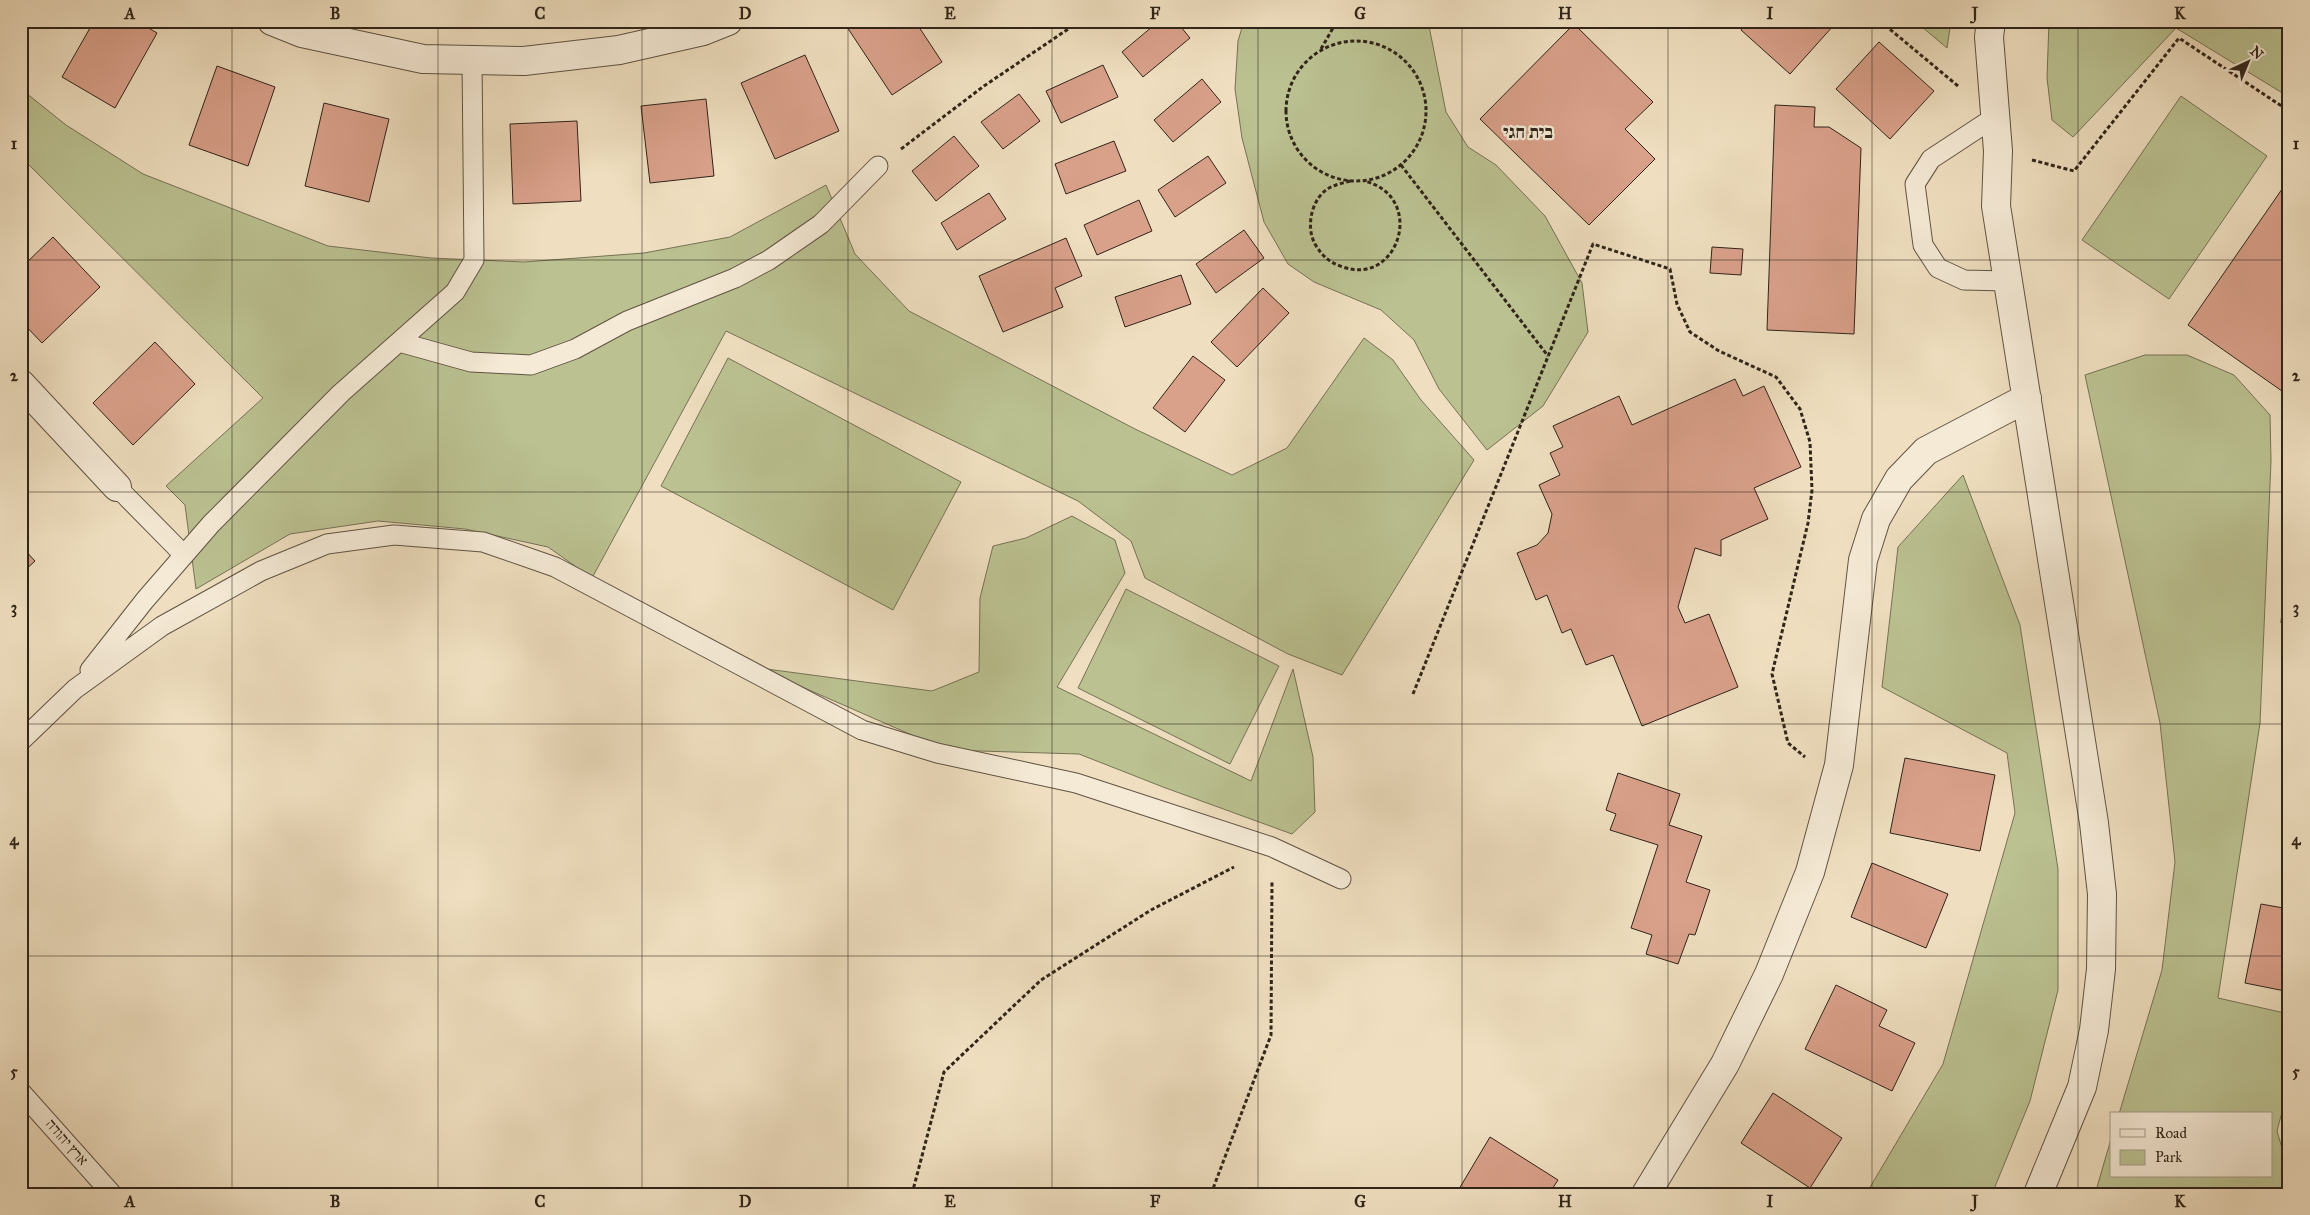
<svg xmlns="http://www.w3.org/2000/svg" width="2310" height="1215" font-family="'IM FELL Great Primer','Frank Ruhl Libre',serif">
<rect width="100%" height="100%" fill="#efdfc0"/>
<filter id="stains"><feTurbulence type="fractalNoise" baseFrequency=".004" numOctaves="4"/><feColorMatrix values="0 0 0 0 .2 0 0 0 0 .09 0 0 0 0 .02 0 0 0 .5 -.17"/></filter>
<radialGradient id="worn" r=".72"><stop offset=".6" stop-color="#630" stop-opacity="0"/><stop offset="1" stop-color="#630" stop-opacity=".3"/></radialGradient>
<!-- green -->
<path fill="#bbc191" stroke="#767255" d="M1244 21H1313L1429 26 1446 112 1468 147 1496 165 1545 216 1582 283 1588 332 1543 406 1487 450 1439 389 1414 340 1381 310 1314 282 1288 264 1264 222 1242 138 1235 89 1238 41Z
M1915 21H1951L1947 48Z
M2049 21H2289V97L2176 28 2073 137 2052 120 2047 78Z
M21 89 66 125 143 174 328 246 431 258 524 262 644 253 730 237 826 185 855 254 909 311 1135 429 1232 475 1287 448 1364 338 1393 360 1421 400 1474 460 1342 675 1288 654 1145 578 1131 541 1078 501 726 331 592 578 548 547 465 529 378 521 290 534 196 589 185 505 166 486 263 398 21 157Z
M2181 96 2267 156 2169 299 2082 240Z
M2145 355H2187L2234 375 2270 415 2271 461 2260 723 2218 998 2289 1014 2288 1089 2277 1131 2289 1172V1194H2095L2111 1139V1176H2271V1114H2119L2162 970 2175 862 2160 723 2085 375Z
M728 358 961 482 893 610 661 486Z
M1963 475 2020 625 2058 869V990L2030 1101 1992 1194H1866L1943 1064 2015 813 2007 753 1882 687 1898 547Z
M1072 516 1115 540 1125 573 1057 687 1251 781 1293 669 1313 757 1315 812 1292 834 1163 787 1079 754 946 750 759 668 932 691 979 672 980 598 993 546 1026 538Z
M1126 589 1279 666 1230 764 1078 688Z"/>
<!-- building -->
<path fill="#d9a08a" stroke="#302419" d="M94 21H137L157 33 115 108 62 77Z
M843 21H915L942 62 892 95Z
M1159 21H1176L1190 38 1143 77 1122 52Z
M1749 21H1829L1834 25 1790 74 1741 30Z
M1574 24 1653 102 1625 129 1655 159 1589 225 1480 119Z
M1879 42 1934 91 1890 139 1836 89Z
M805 55 839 131 775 159 741 83Z
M1103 65 1118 97 1061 123 1046 91Z
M217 66 275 87 248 166 189 145Z
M1202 79 1221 102 1173 142 1154 120Z
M1019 94 1040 121 1003 149 981 122Z
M706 99 714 176 650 183 641 106Z
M324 103 389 119 369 202 305 186Z
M1775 105 1815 107 1814 127H1829L1861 148 1854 334 1767 330Z
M577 121 581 201 513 204 510 124Z
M954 136 979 166 936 201 912 171Z
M1114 141 1126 171 1066 194 1055 164Z
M1208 156 1226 183 1175 217 1158 190Z
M2289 179V396L2188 325Z
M989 193 1006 219 957 250 941 223Z
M1139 200 1152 231 1097 255 1084 225Z
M1244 230 1264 258 1216 293 1196 264Z
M53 237 100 287 42 343 21 321V268Z
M1066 238 1082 276 1055 288 1063 307 1003 332 979 276Z
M1712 247 1743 249 1741 275 1710 273Z
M1181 275 1191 304 1125 327 1115 297Z
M1263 288 1289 313 1237 367 1211 342Z
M155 342 195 384 133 445 93 403Z
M1193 356 1225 380 1185 432 1153 408Z
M1735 379 1743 396 1764 386 1801 467 1754 488 1768 519 1721 540V556L1695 548 1678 607 1685 623 1709 614 1738 687 1642 726 1613 655 1586 665 1571 629 1562 633 1547 595 1536 600 1517 553 1537 545 1548 533 1552 514 1539 485 1560 475 1550 453 1563 447 1553 426 1619 396 1632 425Z
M2288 534H2289V624L2281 623Z
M21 546 35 561 21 574Z
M1905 758 1995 775 1980 851 1890 833Z
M1618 773 1680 794 1669 825 1702 836 1686 882 1710 890 1695 935 1689 934 1678 964 1646 954 1652 935 1631 928 1658 845 1610 830 1616 814 1606 810Z
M1872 863 1948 894 1926 948 1851 917Z
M2261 904 2289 909V973L2285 991 2245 983Z
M1836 985 1887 1010 1879 1026 1915 1043 1892 1091 1805 1049Z
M1773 1093 1842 1138 1810 1188 1741 1143Z
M1490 1137 1558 1180 1549 1194H1456Z"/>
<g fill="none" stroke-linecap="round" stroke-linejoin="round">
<!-- service casing -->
<g stroke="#605343" stroke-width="21">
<path id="service" d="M1995 117 1931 159 1915 184 1923 245 1938 268 1964 280 2006 281
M399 342 471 362 531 365 575 349 627 321 735 278 769 260 821 224 878 166
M117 487 184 555
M90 670 145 600 211 524 341 393 455 292 474 260 472 60
M21 741 75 689 162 626 261 571 327 544 394 535 483 542 555 567 862 730 937 753 1076 783 1272 847 1341 879
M21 1092 112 1194"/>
</g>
<!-- minor casing -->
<g stroke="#605343" stroke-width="30">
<path id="minor" d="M272 21 302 33 423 59 524 61 619 50 703 31 728 21
M1991 21 1989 37 1998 151 1996 206 2094 823 2102 894 2101 969 2094 1030 2082 1087 2038 1194
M21 384 117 487
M1646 1194 1725 1064 1769 974 1810 872 1839 765 1863 560 1876 519 1899 479 1926 451 2027 398"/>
</g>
<!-- path -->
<path stroke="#302419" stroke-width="3" stroke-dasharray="4 2.5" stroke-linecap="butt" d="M1880 21 1958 86
M1286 111a70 70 0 1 1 140 0a70 70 0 1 1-140 0Z
M1321 49 1337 21
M901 149 984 86 1080 21
M2032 160 2074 171 2179 38 2289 111
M1401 165 1548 356
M1350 181C1344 183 1337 184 1331 187 1312 196 1305 226 1315 244 1322 256 1330 263 1343 267 1399 287 1427 196 1364 181
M1413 694 1593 244 1670 269 1677 304 1690 332 1719 351 1776 377 1800 409 1810 442 1812 490 1808 523 1772 674 1788 743 1805 757
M912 1194 944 1072 1041 980 1151 910 1234 867
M1211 1194 1271 1035 1272 880"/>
<!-- service -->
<use href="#service" stroke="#f5ead6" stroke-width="19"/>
<!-- minor -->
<use href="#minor" stroke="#f5ead6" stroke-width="28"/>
</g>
<!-- grid -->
<path fill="none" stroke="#302419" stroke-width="1" stroke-opacity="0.55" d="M232 21V1194M438 21V1194M642 21V1194M848 21V1194M1052 21V1194M1258 21V1194M1462 21V1194M1668 21V1194M1872 21V1194M2078 21V1194M21 260H2289M21 492H2289M21 724H2289M21 956H2289"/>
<g text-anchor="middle" stroke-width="4.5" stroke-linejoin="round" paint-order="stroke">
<!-- street labels -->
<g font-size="15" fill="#302419" stroke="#f5ead6">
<text transform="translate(67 1142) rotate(49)" y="5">ארץ יהודה</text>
</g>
<!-- quarter labels -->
<g font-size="18" font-weight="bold" fill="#302419" stroke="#f5ead6">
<text x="1528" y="138">בית חגי</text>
</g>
</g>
<!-- margin -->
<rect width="2310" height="1215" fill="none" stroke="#efdfc0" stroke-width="55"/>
<!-- legend -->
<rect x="2110" y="1112" width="162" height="65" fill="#f5ead6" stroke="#a69b8a"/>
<rect x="2120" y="1129" width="25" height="8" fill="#f5ead6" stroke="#a69b8a"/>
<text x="2155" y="1138" font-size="15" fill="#302419">Road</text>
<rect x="2120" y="1150" width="25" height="15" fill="#bbc191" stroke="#a69b8a"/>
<text x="2155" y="1162" font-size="15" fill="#302419">Park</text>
<!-- north arrow -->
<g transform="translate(2248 62) rotate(44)" stroke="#f5ead6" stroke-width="4" paint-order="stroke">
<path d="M0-4L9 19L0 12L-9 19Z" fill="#302419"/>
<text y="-8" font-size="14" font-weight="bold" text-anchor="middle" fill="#302419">N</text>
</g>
<rect x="28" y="28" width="2254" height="1160" fill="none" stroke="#302419" stroke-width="2"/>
<g font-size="16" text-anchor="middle" font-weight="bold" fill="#302419">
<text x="130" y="19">A</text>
<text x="335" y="19">B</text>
<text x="540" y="19">C</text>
<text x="745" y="19">D</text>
<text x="950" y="19">E</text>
<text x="1155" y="19">F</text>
<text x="1360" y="19">G</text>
<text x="1565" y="19">H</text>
<text x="1770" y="19">I</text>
<text x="1975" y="19">J</text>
<text x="2180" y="19">K</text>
<text x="14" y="149">1</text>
<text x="2296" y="149">1</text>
<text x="14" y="381">2</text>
<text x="2296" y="381">2</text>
<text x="14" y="613">3</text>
<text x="2296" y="613">3</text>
<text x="14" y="845">4</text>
<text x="2296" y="845">4</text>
<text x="14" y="1077">5</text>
<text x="2296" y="1077">5</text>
<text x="130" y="1207">A</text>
<text x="335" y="1207">B</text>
<text x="540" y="1207">C</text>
<text x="745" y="1207">D</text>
<text x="950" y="1207">E</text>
<text x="1155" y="1207">F</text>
<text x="1360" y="1207">G</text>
<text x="1565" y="1207">H</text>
<text x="1770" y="1207">I</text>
<text x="1975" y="1207">J</text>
<text x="2180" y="1207">K</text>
</g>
<rect width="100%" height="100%" filter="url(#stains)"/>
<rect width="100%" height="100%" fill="url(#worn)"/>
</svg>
